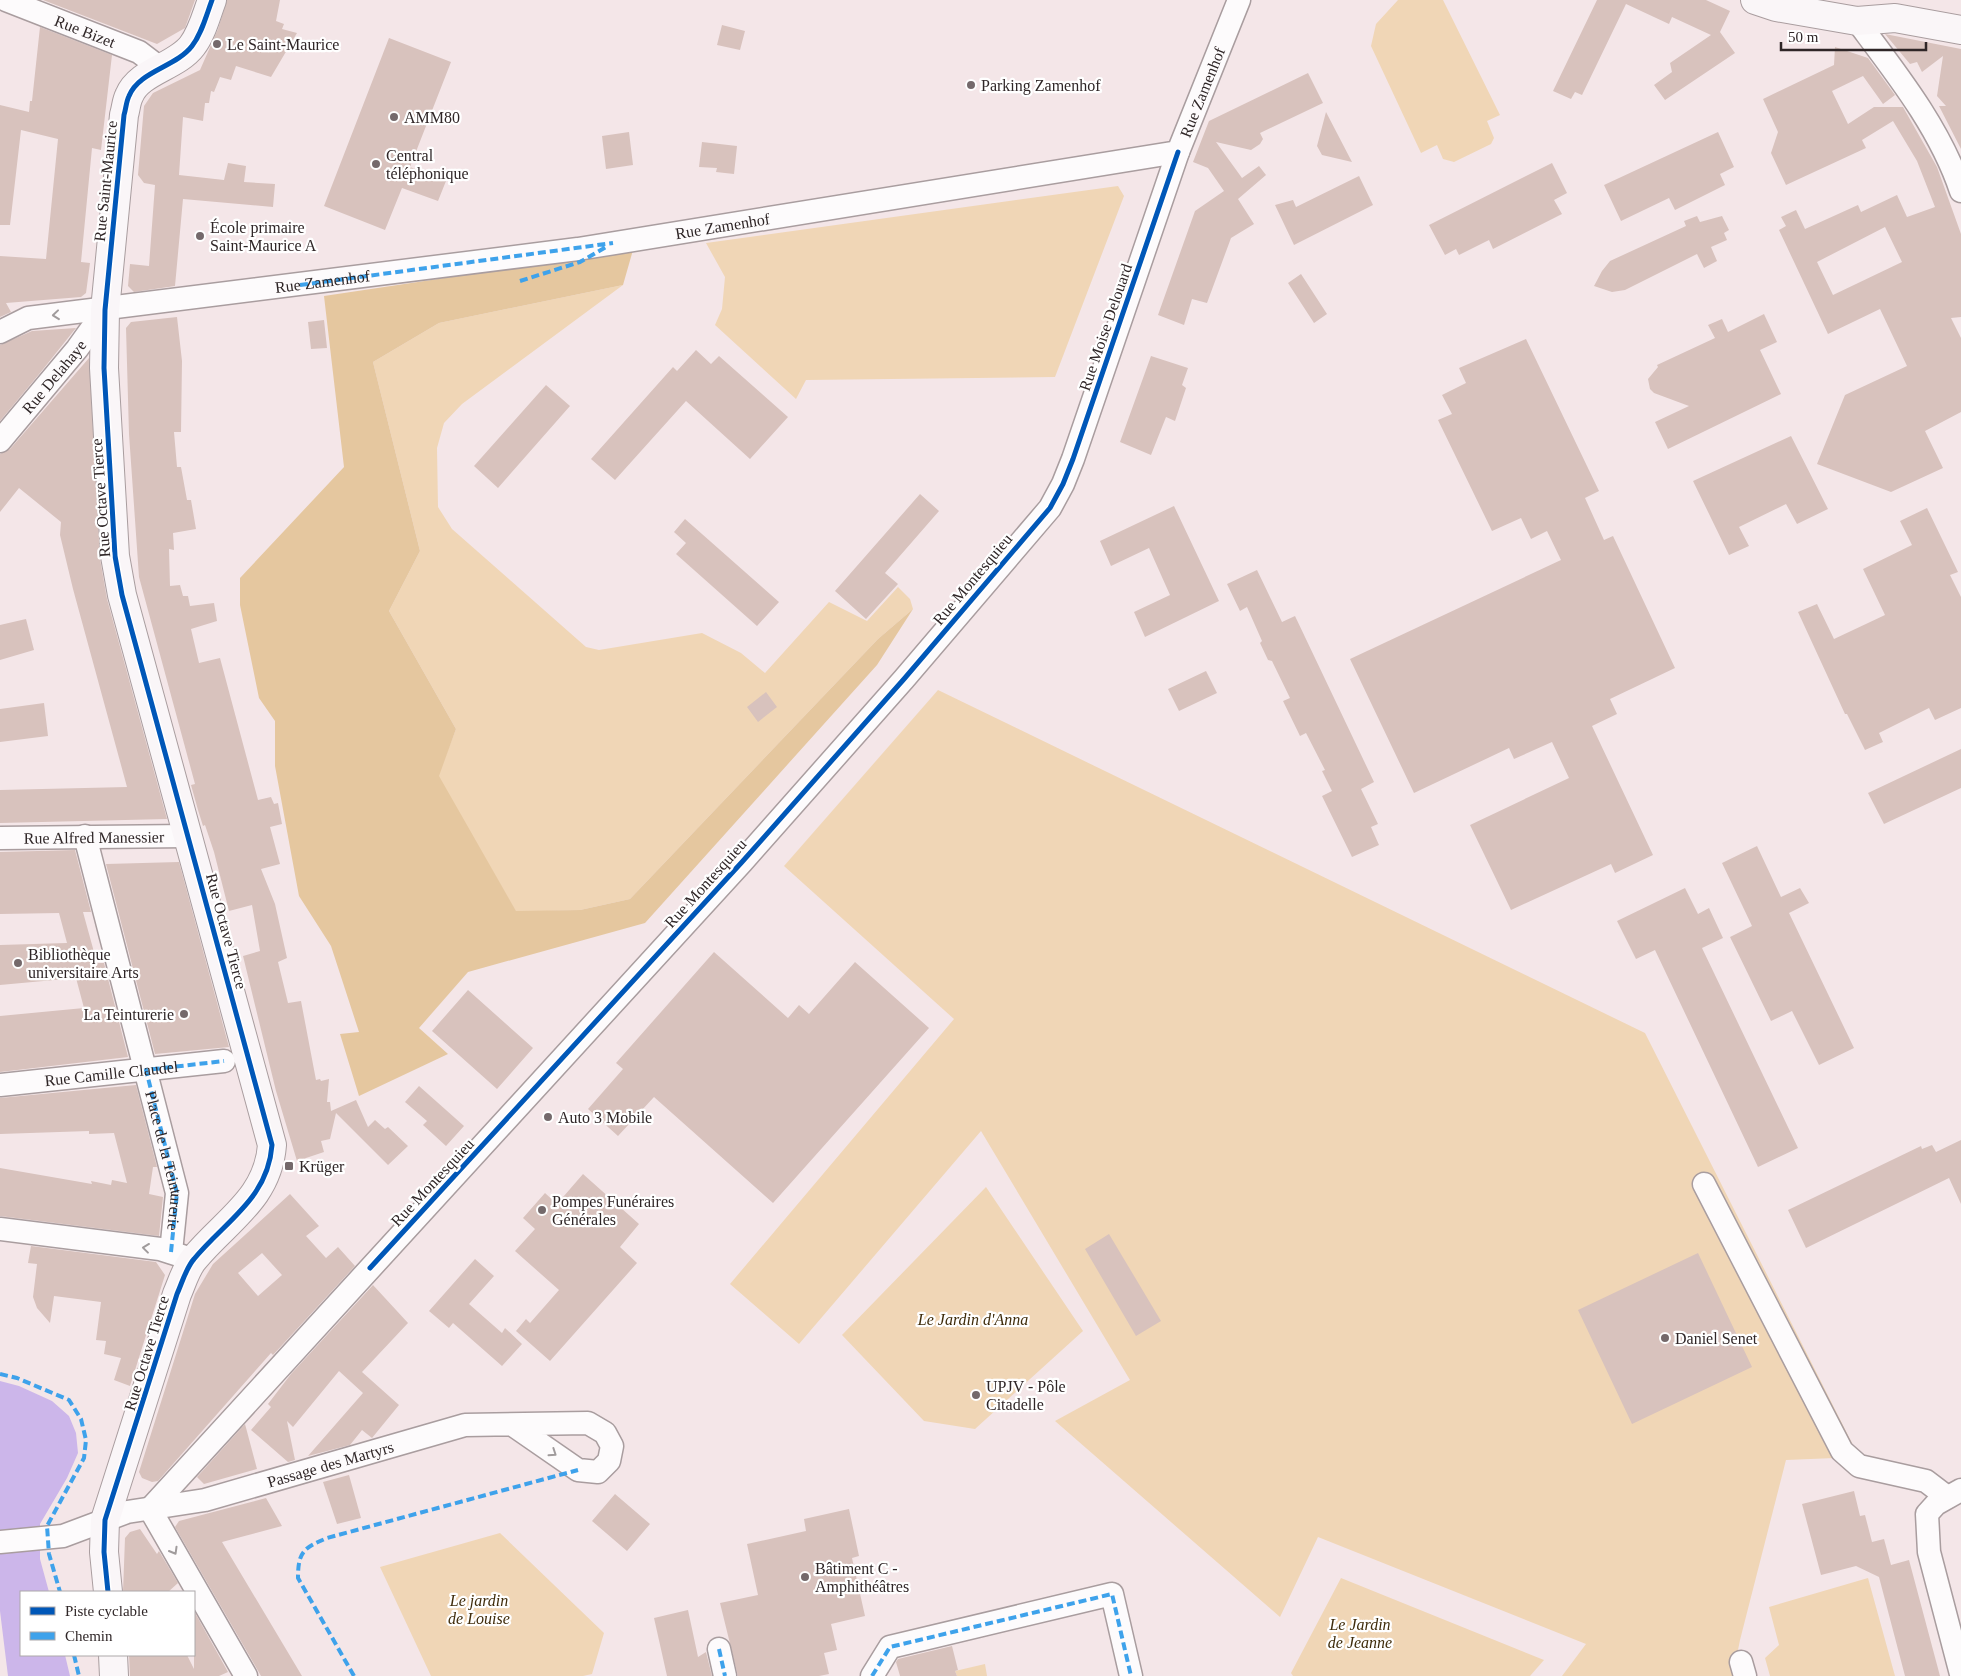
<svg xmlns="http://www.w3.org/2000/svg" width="1961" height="1676" font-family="Georgia,serif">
<rect width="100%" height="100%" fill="#f4e6e8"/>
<!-- green -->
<path fill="#f0d6b6" d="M1398 0H1443L1500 115 1487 121 1494 138 1491 144 1454 162 1443 159 1437 145 1421 153 1371 46 1376 24Z
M1118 186 1124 196 1055 377 806 380 796 399 715 325 722 309 725 277 706 243Z
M623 285 462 404 444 423 437 448 438 507 452 529 586 647 599 650 702 633 741 653 765 673 829 602 867 621 898 587 910 599 913 609 878 639 630 899 580 910 516 912 438 776 456 729 389 611 420 551 373 362 439 323Z
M938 690 1645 1033 1859 1457 1786 1460 1740 1640 1736 1660V1676H1562L1586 1644 1318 1537 1280 1617 1055 1421 1130 1380 981 1131 799 1344 730 1284 954 1019 784 866Z
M986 1187 1083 1331 975 1429 924 1421 842 1335Z
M500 1533 604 1633 592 1674 583 1676H431L380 1567Z
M1341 1578 1544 1660 1530 1676H1293L1291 1673Z
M1868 1578 1895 1676H1770L1765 1658 1779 1645 1769 1607Z
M985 1664 987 1676H957L955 1671Z"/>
<!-- forest -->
<path fill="#e5c79f" d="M633 250 623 285 439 323 373 362 420 551 389 611 456 729 439 776 516 911 580 910 630 899 878 639 913 609 877 665 645 923 468 972 419 1028 448 1054 359 1096 340 1034 359 1032 331 946 299 896 275 766V721L259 698 240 605V578L344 467 324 296Z"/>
<!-- water -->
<path fill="#ccb6ea" d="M0 1381 19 1386 52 1401 69 1416 76 1433 78 1453 67 1478 40 1524V1559L49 1592H21V1655H65L70 1676H8L0 1611Z"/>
<!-- building -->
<path fill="#d8c2bd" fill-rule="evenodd" d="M43 0H195L185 28 157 44Z
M227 0H280L276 21 284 24 282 29 297 33 271 77 236 66 231 80 220 77 214 92 211 91 209 103H205L203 121 183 117 179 175 224 180 228 163 246 166 244 182 275 184 273 207 183 199 175 286 134 292 128 286 130 264 149 266 155 185 144 183 138 175 144 106 153 93 200 70 218 29Z
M1597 0H1706L1730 11 1720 32 1735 53 1665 100 1654 85 1672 72 1670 63 1711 35 1672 17 1669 24 1626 4 1582 95 1575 92 1571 99 1553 91Z
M722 25 745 31 740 50 717 45Z
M40 27 112 55 101 150 92 148 81 262 90 263 86 293 81 297 6 303 11 312 0 317V256L46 259 58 139 21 130 10 225H0V105L29 112 30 101H32Z
M1885 34 1961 49V149L1939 106H1946L1937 96 1943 56 1922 72 1917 62 1910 64Z
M389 38 451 62 410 167 446 181 438 201 402 188 385 230 324 206Z
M1835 47 1868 58 1895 95 1883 104 1863 76 1832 91 1848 124 1874 107H1903L1937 167 1961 234V317L1951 318 1961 338V412L1925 431 1943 468 1891 492 1817 464 1845 395 1907 366 1880 309 1828 334 1779 230 1786 226 1781 217 1796 210 1805 229 1858 205 1861 212 1897 195 1907 217 1935 207 1917 161 1893 121 1862 140 1866 148 1786 185 1771 153 1778 132 1763 99 1834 65ZM1885 227 1902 262 1833 295 1817 262Z
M1308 73 1323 103 1260 133 1263 139 1260 144 1251 150 1216 142 1242 178 1259 166 1266 175 1238 199 1254 224 1231 238 1207 303 1192 299 1184 325 1158 315 1195 211 1224 191 1208 168 1193 162 1209 121Z
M1326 112 1352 162 1322 155 1317 146Z
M629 132 633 165 606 169 602 136Z
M1718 132 1734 167 1720 174 1725 185 1675 210 1669 198 1621 221 1604 185Z
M702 142 737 146 734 174 716 172 717 168 699 167Z
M1552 163 1567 193 1554 200 1562 214 1493 249 1489 240 1459 255 1456 249 1445 255 1429 225Z
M1359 176 1373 205 1294 245 1275 205 1293 200 1296 207Z
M1697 216 1700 222 1722 216 1729 230 1724 233 1727 240 1711 247 1717 261 1704 268 1697 254 1625 290 1612 292 1594 286 1602 271 1610 261 1686 226 1684 221Z
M1301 274 1327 314 1314 323 1288 283Z
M1764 314 1777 342 1760 350 1781 394 1668 449 1655 422 1689 406 1654 393 1650 389 1648 379 1658 367 1657 365 1715 338 1708 325 1722 319 1728 332Z
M177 317 182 361 181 432H174L177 467H181L187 500H191L196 529 173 533 174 550 169 549 170 586 180 585 183 596H188L190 606 214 603 217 621 191 629 199 663 220 658 258 800 271 797 274 804 278 803 282 824 270 827 280 864 261 869 275 904 287 958 278 962 288 1003 301 1001 316 1080 320 1079 321 1081 329 1079 327 1102H330L331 1111 356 1100 368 1127 375 1120 385 1129 388 1127 408 1146 388 1165 336 1113 330 1139 321 1141 324 1152 297 1161 276 1091 243 956 260 951 252 905 229 911 214 852 205 825 203 826 198 810 191 785 195 784 139 577 129 434 126 328 131 322Z
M324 320 327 348 311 349 308 322Z
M76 328 40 373 0 421V345L32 331Z
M1526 339 1599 491 1585 498 1604 540 1613 536 1675 668 1610 699 1617 714 1592 726 1653 855 1615 873 1611 864 1511 910 1470 825 1569 778 1552 742 1514 759 1509 748 1414 793 1350 659 1561 560 1547 531 1531 539 1521 518 1492 531 1438 420 1452 414 1442 395 1466 383 1459 368Z
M696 350 711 364 719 356 788 417 750 459 686 401 615 480 591 459 673 367 677 371Z
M1151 356 1188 368 1182 385 1186 388 1175 421 1166 417 1151 455 1120 442Z
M89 358 100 559 107 599 167 819 0 823V790L127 787 73 589 60 535 61 522 19 488 0 512V454L10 449Z
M546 385 570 406 498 488 474 466Z
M1791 436 1828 509 1797 524 1786 504 1739 527 1749 546 1729 555 1693 481Z
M920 494 939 511 885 573 898 584 866 619 835 591Z
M1174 506 1219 601 1145 637 1134 612 1170 595 1149 548 1111 566 1100 541Z
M1927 508 1958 572 1950 575 1961 597V708L1935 720 1929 708 1879 733 1883 742 1865 750 1847 714H1845L1798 612 1817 604 1834 639 1885 615 1863 569 1912 545 1900 521Z
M685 519 779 602 757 626 676 554 686 543 674 532Z
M1257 570 1282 622 1295 616 1374 782 1361 789 1378 824 1371 827 1379 845 1352 857 1322 796 1332 791 1322 771 1325 770 1306 733 1300 736 1283 701 1290 698 1272 661 1268 660 1260 643 1262 641 1247 607 1240 611 1227 584Z
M26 619 34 650 0 660V625Z
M1206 671 1217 693 1179 711 1168 689Z
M766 692 777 707 758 722 747 707Z
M44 703 48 736 0 742V709Z
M1961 749V788L1884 824 1868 793Z
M1757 846 1781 897 1800 888 1809 903 1789 913 1854 1048 1819 1065 1792 1011 1771 1021 1730 937 1752 926 1722 863Z
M75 850 91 912H83L97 963H104L128 1057 0 1072V1016L84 1008 76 978 0 985V945L67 943 59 913 0 914V852Z
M179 862 229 1047 155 1054 106 864Z
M1685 888 1698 914 1709 908 1723 938 1702 948 1798 1148 1758 1167 1655 950 1636 959 1617 921Z
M714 952 788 1018 799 1005 809 1014 855 962 929 1028 773 1203 654 1097 618 1136 588 1109 623 1069 616 1063Z
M468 990 533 1048 497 1089 432 1031Z
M136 1085 157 1167H153L149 1194 163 1197 159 1236 0 1216V1168L92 1184 91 1181 111 1185 112 1180 127 1183 114 1133 89 1134V1131L0 1134V1098Z
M419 1086 464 1126 446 1146 423 1125 427 1121 405 1102Z
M1961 1140V1204L1949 1178 1806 1248 1788 1210 1921 1146 1922 1149 1932 1145 1936 1152Z
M583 1174 639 1224 620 1247 637 1263 550 1361 516 1331 526 1319 530 1323 559 1290 515 1251 535 1229 523 1218 545 1193 557 1204Z
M290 1194 319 1226 306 1236 326 1258 338 1247 355 1266 273 1355 271 1353 158 1481 152 1482 142 1478 139 1472 195 1294 213 1264ZM262 1253 282 1275 258 1296 238 1273Z
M1109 1234 1161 1321 1136 1336 1085 1249Z
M31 1246 156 1262 165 1275 130 1386 114 1380 121 1358 104 1354 106 1341 96 1340 101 1302 54 1296 50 1323 37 1308 33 1297 37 1264 28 1263Z
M1698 1253 1752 1367 1632 1424 1578 1310Z
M475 1259 494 1276 469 1304 502 1333 505 1328 522 1344 502 1366 453 1323 449 1328 429 1311Z
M373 1285 408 1323 362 1372 399 1405 372 1438 362 1430 350 1445 308 1456 363 1393 339 1371 293 1427 287 1421 295 1460 288 1462 251 1430 271 1407 268 1404 291 1374Z
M245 1424 257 1469 204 1484 197 1477Z
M349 1475 361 1518 337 1524 323 1482Z
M1854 1491 1860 1516 1865 1515 1872 1542 1884 1539 1891 1565 1909 1560 1940 1676H1905L1879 1577 1856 1566 1821 1575 1802 1504Z
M615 1494 650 1524 627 1551 592 1521Z
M266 1498 282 1526 222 1542 302 1676H261L175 1527 179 1521Z
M849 1509 859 1556 852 1558 865 1616 831 1624 837 1650 824 1653 829 1674 819 1676H738L720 1603 758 1595 747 1544 806 1531 804 1519Z
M140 1529 157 1554 159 1551 178 1583 168 1592H123L125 1538 130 1532Z
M688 1610 698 1657 706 1652 712 1676H667L654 1618Z
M194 1611 228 1672 219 1676H130L129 1655H187L194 1669Z
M952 1646 958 1670 955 1671 957 1676H900L896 1662 898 1659Z"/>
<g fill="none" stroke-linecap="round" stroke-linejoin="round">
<!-- street casing -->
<g stroke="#a99d9f" stroke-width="25">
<g id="street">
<path id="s1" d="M6 0 139 52 160 68"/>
<path d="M1857 21C1896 73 1940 128 1961 191"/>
<path id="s2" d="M0 332 28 318 578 249 1178 152 1239 0"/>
<path id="s3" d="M0 441 77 349 105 310"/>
<path id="s4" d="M85 836 177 1193 171 1252"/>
<path id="s5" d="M0 838 188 836"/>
<path id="s6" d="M0 1085 224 1061"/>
<path d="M1704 1184 1842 1451 1859 1466 1926 1481 1947 1497"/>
<path d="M0 1229 160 1249 185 1257"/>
<path d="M1961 1490 1936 1504 1927 1514 1929 1552 1961 1674"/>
<path d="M150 1509 742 862 904 679 1050 508 1063 484 1073 459 1178 152"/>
<path d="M150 1509 246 1676"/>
<path id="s7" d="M0 1542 63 1536 127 1512 205 1500 465 1425 588 1423 605 1433 612 1446 609 1461 598 1472 578 1470 513 1425"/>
<path d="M719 1649 725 1676"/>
<path d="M1741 1662 1745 1676"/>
<path d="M872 1676 890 1647 1112 1594 1131 1676"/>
</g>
</g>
<!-- secondary casing -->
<g stroke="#a99d9f" stroke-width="30">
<path id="secondary" d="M1755 0 1776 7 1857 21 1895 18 1961 30
M108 1592 104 1552 105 1520 177 1294C182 1283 186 1268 194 1259 225 1221 268 1199 272 1145L122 595 115 556 104 368 105 310 124 115C126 109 126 102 129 96 139 71 176 67 192 46 202 33 206 16 212 0
M113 1655 114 1676"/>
</g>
<!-- street -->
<use href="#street" stroke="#fdfbfc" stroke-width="22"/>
<!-- secondary -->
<use href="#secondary" stroke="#faf6f8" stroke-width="28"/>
<!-- quiet -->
<path stroke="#3ea2eb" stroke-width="4" stroke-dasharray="8 4" stroke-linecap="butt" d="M520 281 580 262 606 247
M300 285 613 243
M171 1252 177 1193 146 1070 224 1061
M0 1374 17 1378 69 1400 81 1419 86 1440 84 1458 47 1526 49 1554 60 1592
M719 1649 725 1676
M74 1655 79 1676
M354 1676 298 1578C298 1551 304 1548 327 1538L578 1470
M872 1676 890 1647 1112 1594 1131 1676"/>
<!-- cycleway casing -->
<g stroke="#fff" stroke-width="8">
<path id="cycleway" d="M370 1268 742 862 904 679 1050 508 1063 484 1073 459 1178 152
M108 1592 104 1552 105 1520 177 1294C182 1283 186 1268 194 1259 225 1221 268 1199 272 1145L122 595 115 556 104 368 105 310 124 115C126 109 126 102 129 96 139 71 176 67 192 46 202 33 206 16 212 0"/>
</g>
<!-- cycleway -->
<use href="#cycleway" stroke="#0057b8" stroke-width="5"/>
</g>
<!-- one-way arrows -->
<defs><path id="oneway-chevron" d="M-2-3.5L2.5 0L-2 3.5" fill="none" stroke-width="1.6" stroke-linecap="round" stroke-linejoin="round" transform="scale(1.25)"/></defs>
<g stroke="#a09b9c">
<use href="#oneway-chevron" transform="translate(56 315) rotate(174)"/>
<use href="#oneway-chevron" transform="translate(146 1248) rotate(-173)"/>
<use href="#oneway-chevron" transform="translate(553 1453) rotate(34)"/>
<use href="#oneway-chevron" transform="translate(174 1551) rotate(60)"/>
</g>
<!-- markers -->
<g fill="#74696b" stroke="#fff" stroke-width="2">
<circle cx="217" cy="44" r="5"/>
<circle cx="971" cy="85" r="5"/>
<circle cx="394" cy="117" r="5"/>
<circle cx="376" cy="164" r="5"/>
<circle cx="200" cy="236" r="5"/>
<circle cx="18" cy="963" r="5"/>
<circle cx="184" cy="1014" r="5"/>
<circle cx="548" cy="1117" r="5"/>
<rect x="284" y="1161" width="10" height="10" rx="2.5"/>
<circle cx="542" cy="1210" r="5"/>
<circle cx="1665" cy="1338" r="5"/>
<circle cx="976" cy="1395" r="5"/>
<circle cx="805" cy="1577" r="5"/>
</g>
<g text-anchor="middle" stroke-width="4.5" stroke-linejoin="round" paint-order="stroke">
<!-- street labels -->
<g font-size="16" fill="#2f2627" stroke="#fff">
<text dy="6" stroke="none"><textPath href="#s1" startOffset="85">Rue Bizet</textPath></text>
<text dy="6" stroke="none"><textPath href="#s2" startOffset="1258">Rue Zamenhof</textPath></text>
<text transform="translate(105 181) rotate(-84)" y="6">Rue Saint-Maurice</text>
<text dy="6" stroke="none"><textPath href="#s2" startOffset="732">Rue Zamenhof</textPath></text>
<text dy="6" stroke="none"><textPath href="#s2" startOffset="328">Rue Zamenhof</textPath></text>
<text transform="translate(1105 327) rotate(-71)" y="6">Rue Moise Delouard</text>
<text dy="6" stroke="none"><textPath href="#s3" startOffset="84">Rue Delahaye</textPath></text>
<text transform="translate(100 498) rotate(-94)" y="6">Rue Octave Tierce</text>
<text transform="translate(972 579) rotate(-50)" y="6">Rue Montesquieu</text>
<text dy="6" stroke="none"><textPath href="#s5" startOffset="94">Rue Alfred Manessier</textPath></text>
<text transform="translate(705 883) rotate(-48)" y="6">Rue Montesquieu</text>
<text transform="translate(227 931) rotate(75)" y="6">Rue Octave Tierce</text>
<text dy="6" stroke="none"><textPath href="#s6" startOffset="112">Rue Camille Claudel</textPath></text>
<text dy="6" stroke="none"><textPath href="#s4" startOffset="335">Place de la Teinturerie</textPath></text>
<text transform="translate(432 1182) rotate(-47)" y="6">Rue Montesquieu</text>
<text transform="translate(146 1353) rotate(-73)" y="6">Rue Octave Tierce</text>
<text dy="6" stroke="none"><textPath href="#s7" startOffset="341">Passage des Martyrs</textPath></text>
</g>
<!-- poi labels -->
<g font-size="16" fill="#2f2627" stroke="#fff" text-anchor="start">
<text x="227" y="50">Le Saint-Maurice</text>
<text x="981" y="91">Parking Zamenhof</text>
<text x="404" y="123">AMM80</text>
<text x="386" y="161">Central<tspan x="386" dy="18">téléphonique</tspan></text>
<text x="210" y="233">École primaire<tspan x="210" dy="18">Saint-Maurice A</tspan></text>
<text x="28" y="960">Bibliothèque<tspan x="28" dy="18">universitaire Arts</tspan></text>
<text x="174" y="1020" text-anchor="end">La Teinturerie</text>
<text x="558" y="1123">Auto 3 Mobile</text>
<text x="299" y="1172">Krüger</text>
<text x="552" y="1207">Pompes Funéraires<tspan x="552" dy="18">Générales</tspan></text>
<text x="1675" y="1344">Daniel Senet</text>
<text x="986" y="1392">UPJV - Pôle<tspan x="986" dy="18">Citadelle</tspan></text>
<text x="815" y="1574">Bâtiment C -<tspan x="815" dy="18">Amphithéâtres</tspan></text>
</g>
<!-- park labels -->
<g font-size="16" font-style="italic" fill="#3f2c0b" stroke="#fff">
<text x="973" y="1325">Le Jardin d'Anna</text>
<text x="479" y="1606">Le jardin<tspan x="479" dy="18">de Louise</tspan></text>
<text x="1360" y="1630">Le Jardin<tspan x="1360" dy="18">de Jeanne</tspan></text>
</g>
</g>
<!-- legend -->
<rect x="20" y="1591" width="175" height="65" fill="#ffffff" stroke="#aca8a9"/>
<rect x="30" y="1607" width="25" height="8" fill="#0057b8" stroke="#aca8a9"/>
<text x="65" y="1616" font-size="15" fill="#2f2627">Piste cyclable</text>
<rect x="30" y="1632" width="25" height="8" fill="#3ea2eb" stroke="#aca8a9"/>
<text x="65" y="1641" font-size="15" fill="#2f2627">Chemin</text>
<!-- scale -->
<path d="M1781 42v8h145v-8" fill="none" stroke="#2f2627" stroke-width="2.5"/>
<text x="1788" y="42" font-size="15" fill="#2f2627" stroke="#ffffff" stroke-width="4" paint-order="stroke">50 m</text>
</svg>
